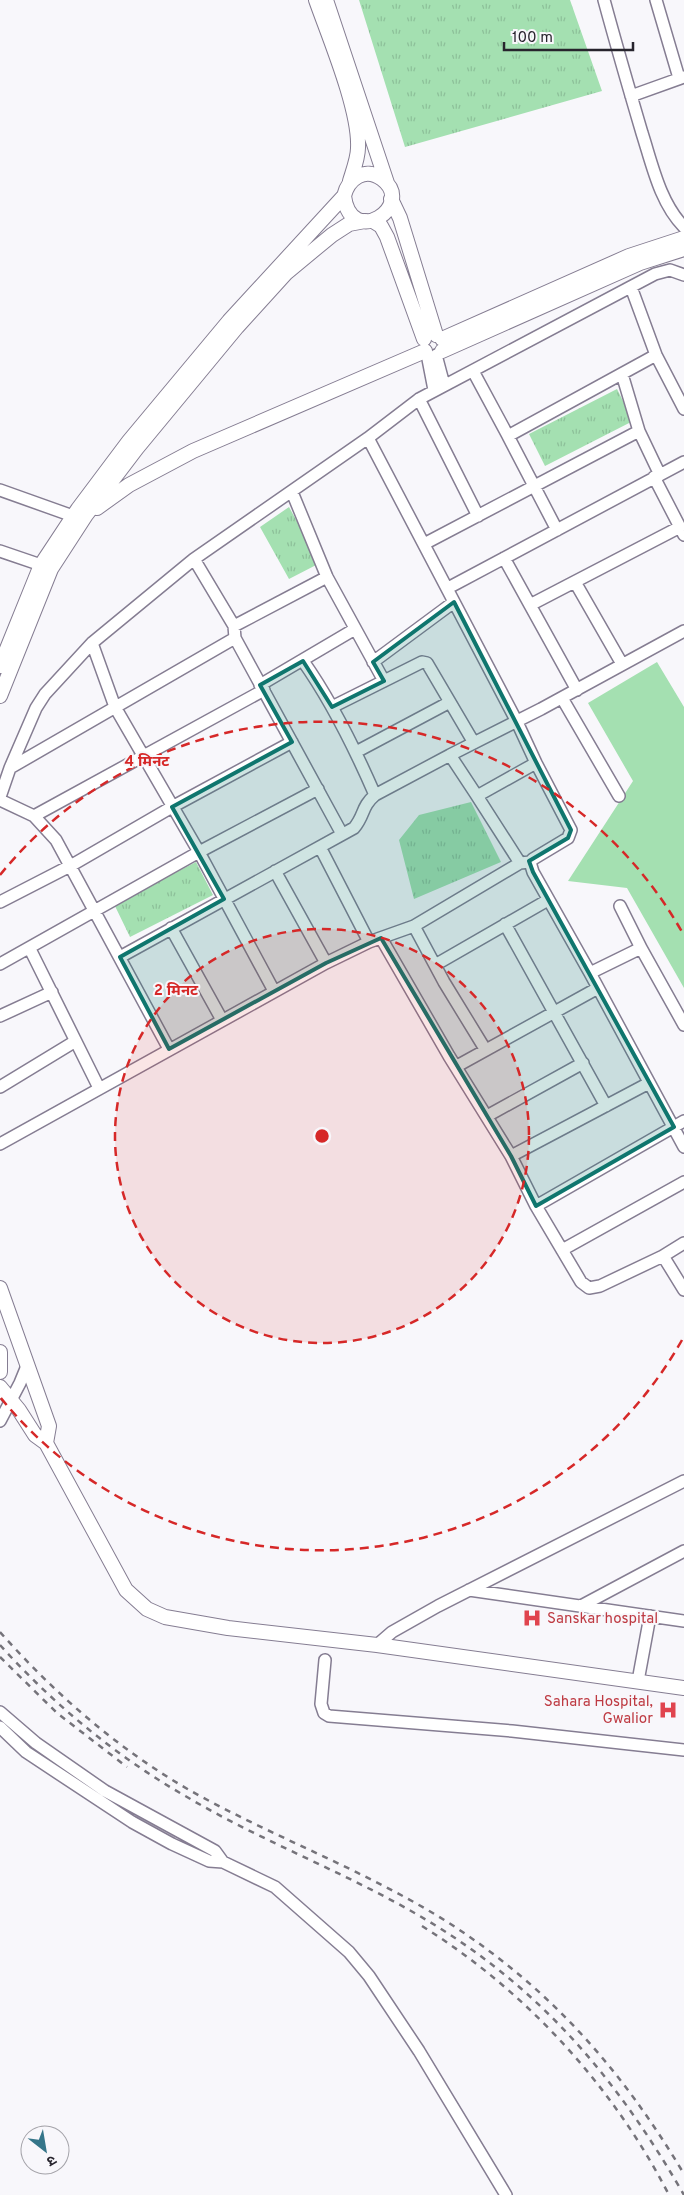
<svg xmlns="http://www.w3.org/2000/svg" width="684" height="2195" font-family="Overpass,'Noto Sans Devanagari',sans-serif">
<defs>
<pattern id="grass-tufts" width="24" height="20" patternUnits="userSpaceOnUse" patternTransform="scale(1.25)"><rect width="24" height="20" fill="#a4e0b1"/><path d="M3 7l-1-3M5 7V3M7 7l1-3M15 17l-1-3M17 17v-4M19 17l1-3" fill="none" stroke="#8dc099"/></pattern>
</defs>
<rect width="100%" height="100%" fill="#f8f7fb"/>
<!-- grass -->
<path fill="url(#grass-tufts)" d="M359 0H570L602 91 405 147Z
M617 389 633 421 545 466 529 434Z
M289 507 320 563 289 579 260 527Z
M471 802 501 862 414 899 399 840 419 815Z
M196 862 213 895 130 937 114 904Z"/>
<!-- park -->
<path fill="#a4e0b1" d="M657 662 684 707V988L627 888 568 881 633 781 588 703Z"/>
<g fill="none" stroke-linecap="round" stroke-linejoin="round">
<!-- minor casing -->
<g stroke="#857d92" stroke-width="14">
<path id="minor" d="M604 0C616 44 629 89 642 133 652 164 660 203 684 227
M656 0 679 78
M631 96 684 77
M684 275 670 270 655 274 419 399 368 438 517 722 536 763 571 830 568 838 533 859 530 862 533 872 590 973 684 1147
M631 287 656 355 684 409
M427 354 434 390
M436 355 444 385
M473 371 508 436 656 355
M622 374 639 431 660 475
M419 399 478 516
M508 436 557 530
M654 477 684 535
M0 490 73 516
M292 492 327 577 384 681
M424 544 639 431
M0 551 41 565
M504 558 530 605 680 527
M575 582 622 664
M448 588 684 462
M530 605 577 690
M234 626 327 577
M92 643 115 707 199 852 274 991
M303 661C332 702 355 749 375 795
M373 662 454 602
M260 685 355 629
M562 698 619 796
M332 707 422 662 427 663 474 743
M356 752 450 702
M10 768 235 638
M477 796 450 755 541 709 684 631
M0 797 10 768 36 708 45 694 92 643 194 559
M0 800 34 816 56 840 169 1049
M34 816 264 690
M342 834 235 638 234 626 194 559 368 438
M320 847 369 942
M520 863 477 796 536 763
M275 871 326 963
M0 902 72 865 172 807 292 742
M620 906 641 948
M505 924 606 1106
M414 926 444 982 485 1049
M171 928 222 1020
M381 938 449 1056 511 1156 536 1206 581 1282 589 1288 600 1286 663 1256
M30 949 99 1088
M120 957 354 828C365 815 361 807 375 795L450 755
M0 964 199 852 318 789
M435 965 548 900
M590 973 641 948 684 1025
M0 1016 52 992
M457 1066 598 988
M0 1087 74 1042
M487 1116 583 1063
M0 1144 326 963 369 942 414 926 520 863 530 862
M511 1156 649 1083
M536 1206 684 1121
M684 1243 663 1256 684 1290
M562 1250 684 1182
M0 1421 20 1383 27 1366
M469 1590 684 1621
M581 1606 684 1551
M377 1645 392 1632 438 1606 684 1481
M325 1660 321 1704 324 1713 329 1716 512 1731 684 1750
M638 1681 650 1616
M0 1712 36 1743 105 1791 215 1851 223 1862 275 1887 349 1952 369 1976 419 2051 506 2195
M0 1727 26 1752 132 1822 172 1844 209 1861 223 1862"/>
</g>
<!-- major casing -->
<g stroke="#857d92" stroke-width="16">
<path id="major" d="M316 0C329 37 360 110 358 148 358 158 353 171 350 181
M326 0 387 183
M391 199 400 218 436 335
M373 221 381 226 387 237 424 339
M442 339 629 256 684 238
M442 351 640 263 684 249
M97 508 129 485 193 451 425 351
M0 666 41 565 78 509 129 441 229 321 344 196C348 179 365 166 382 179 417 205 351 250 344 196
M0 696 51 569 86 515 137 448 237 327 286 273 332 235 349 224 365 221
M0 1288 49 1426 46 1443
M0 1352V1372
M0 1387 19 1410 35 1435 46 1443 126 1590 147 1609 165 1617 228 1628 377 1645 684 1688"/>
</g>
<!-- minor -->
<use href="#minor" stroke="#fff" stroke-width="11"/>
<!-- major -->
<use href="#major" stroke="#fff" stroke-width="14"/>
<!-- rail -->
<path stroke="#75737a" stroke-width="2.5" stroke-dasharray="6 6" stroke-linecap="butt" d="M0 1632C55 1694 119 1750 191 1791 275 1838 367 1871 449 1923 551 1989 622 2070 684 2174
M0 1645C54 1705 117 1757 187 1797 268 1845 358 1877 438 1927 548 1996 620 2084 684 2195
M0 1657 57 1713 127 1767
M422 1926C526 1991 613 2086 669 2195"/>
</g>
<!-- marked area -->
<path fill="#0f766e" fill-opacity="0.2" stroke="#0f766e" stroke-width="4" stroke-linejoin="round" d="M454 602 571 830 568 838 529 861 533 872 674 1127 536 1206 511 1156 381 938 326 963 169 1049 120 957 224 899 172 807 292 742 260 685 303 661 332 707 384 681 373 662Z"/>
<!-- distance rings -->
<circle cx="322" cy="1136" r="207" fill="#d62828" fill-opacity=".12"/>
<g fill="none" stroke="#d62828" stroke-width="2.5" stroke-dasharray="9 6">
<circle cx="322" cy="1136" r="207"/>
<path d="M682 1340A414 414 0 0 1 0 1397M0 875A414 414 0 0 1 682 932"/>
</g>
<!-- icons -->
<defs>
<g id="hospital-bare" transform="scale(1.5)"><path d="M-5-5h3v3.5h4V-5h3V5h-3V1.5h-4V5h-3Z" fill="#e0444e" stroke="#f8f7fb" stroke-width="2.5" paint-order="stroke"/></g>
</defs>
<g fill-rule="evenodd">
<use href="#hospital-bare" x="532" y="1618"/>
<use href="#hospital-bare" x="668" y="1710"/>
</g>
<g text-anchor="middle" stroke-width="4" stroke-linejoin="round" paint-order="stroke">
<!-- health labels -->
<g font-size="15" fill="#be3a42" stroke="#f8f7fb" text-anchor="start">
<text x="547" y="1623">Sanskar hospital</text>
<text x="653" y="1706" text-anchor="end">Sahara Hospital,<tspan x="653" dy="17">Gwalior</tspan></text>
</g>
</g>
<circle cx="322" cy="1136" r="8" fill="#d62828" stroke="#f8f7fb" stroke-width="2.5"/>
<g font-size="15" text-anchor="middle" font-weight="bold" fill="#d62828" stroke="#f8f7fb" stroke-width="4" stroke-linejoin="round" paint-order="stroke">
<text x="147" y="766">4 मिनट</text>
<text x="176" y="995">2 मिनट</text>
</g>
<!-- north arrow -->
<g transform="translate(45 2150) rotate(149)"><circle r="24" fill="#f8f7fb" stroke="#a4a3a9"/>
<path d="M0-4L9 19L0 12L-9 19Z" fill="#357589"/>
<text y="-8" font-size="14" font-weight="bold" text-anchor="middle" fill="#27242d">उ</text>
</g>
<!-- scale -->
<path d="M504 42v8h129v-8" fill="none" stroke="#27242d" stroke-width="2.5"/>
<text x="512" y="42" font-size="15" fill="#27242d" stroke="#f8f7fb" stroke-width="4" paint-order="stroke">100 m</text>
</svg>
